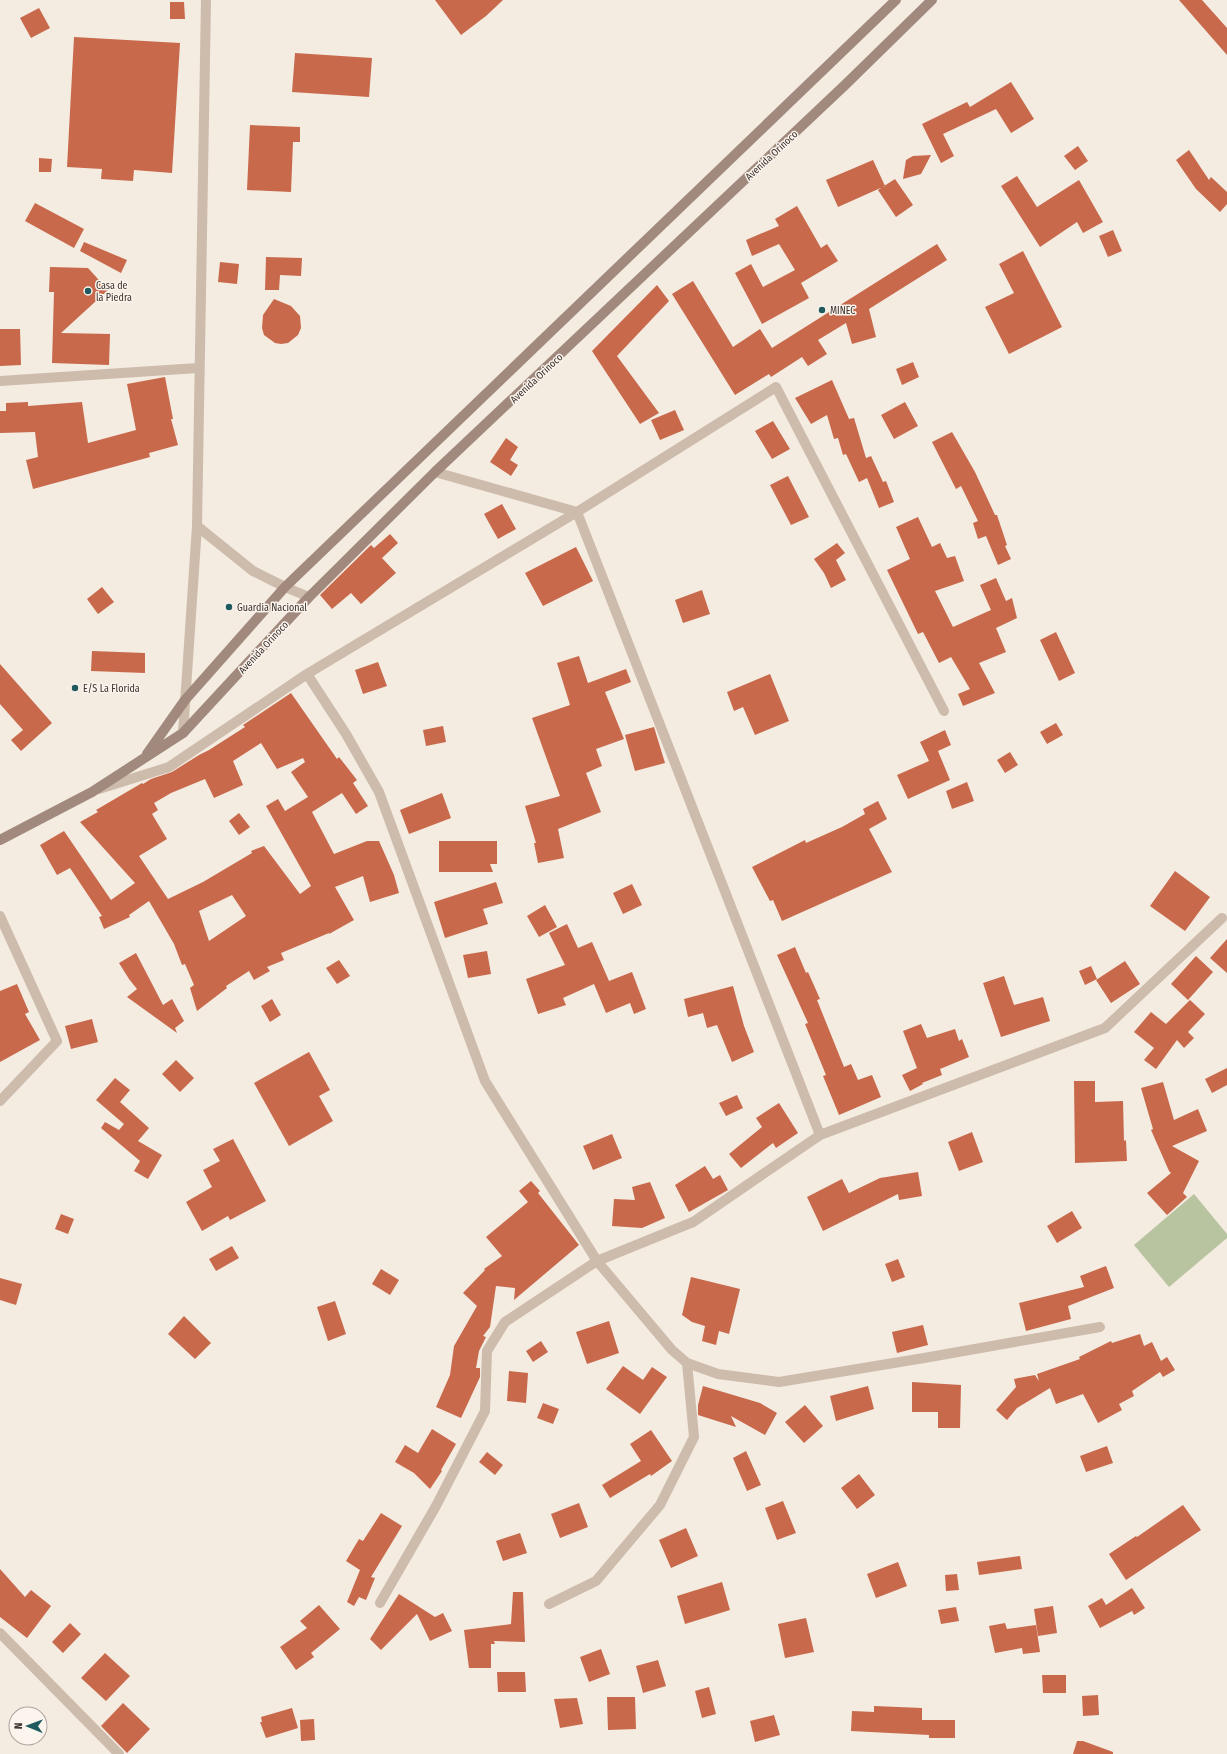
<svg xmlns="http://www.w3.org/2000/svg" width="1227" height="1754" font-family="'Fira Sans Condensed',sans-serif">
<rect width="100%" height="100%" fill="#f4ebe1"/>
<!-- green -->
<path fill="#b8c4a0" d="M1194 1194 1227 1234V1238L1169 1287 1134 1245Z"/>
<!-- building -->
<path fill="#c8694b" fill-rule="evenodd" d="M435 0H503L486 16 461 35Z
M1179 0H1202L1227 28V55Z
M170 2H184L185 19H170Z
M39 8 50 28 31 38 20 18Z
M74 37 180 43 172 173 134 170 133 181 101 179 102 169 67 167Z
M295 53 372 58 369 97 292 92Z
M1011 82 1034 119 1011 133 996 109 943 134 954 156 941 163 922 124 967 102 970 107Z
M250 125 300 127V142H293L291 192 247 190Z
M1078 146 1088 161 1075 170 1064 156Z
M1189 150 1209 180 1211 177 1227 192V204L1220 212 1196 189 1176 160Z
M931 155 921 174 903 179 906 160 913 156Z
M39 158 52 159 51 172H39Z
M873 160 885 186 838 207 826 180Z
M1017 176 1037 207 1079 180 1103 222 1083 233 1077 222 1040 247 1001 186Z
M895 179 913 205 896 217 878 190Z
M35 203 84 229 74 248 25 221Z
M797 206 821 248 827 244 838 261 801 283 809 298 762 324 735 273 751 264 763 287 795 270 779 244 752 256 746 240 779 226 775 219Z
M1113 230 1122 251 1108 257 1099 236Z
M84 242 127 260 121 273 80 251Z
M937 244 947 260 869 309 876 337 852 344 846 323 818 340 827 354 808 366 802 357 771 377 769 374 735 395 672 294 693 281 733 347 760 329 772 348Z
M1023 251 1062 327 1009 354 985 307 1014 293 999 264Z
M266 257 302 258 301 276 280 275 279 290H265Z
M220 262 239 264 237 284 218 282Z
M50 267 88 268 108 290 61 333 110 334 109 365 52 363 54 292H49Z
M657 285 669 301 617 356 659 413 640 424 592 351Z
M274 299 291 306 300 316 301 328 298 335 288 343 281 344 275 343 264 335 262 328 263 315Z
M0 329H20L21 365 0 366Z
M913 362 919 377 902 385 896 369Z
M165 377 173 419H171L178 445 149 453 150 457 33 489 26 460 38 457 35 432 0 433V411H6V403L28 402V406L82 402 88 443 136 430 127 384Z
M832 380 849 419 854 418 866 458 871 456 883 482 886 481 894 502 879 508 867 478 859 482 846 454 843 455 838 438 834 439 827 415 811 424 795 398Z
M905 402 918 426 894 439 881 415Z
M675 410 684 430 660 440 651 420Z
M773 421 790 449 772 459 755 431Z
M952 432 975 472 995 515H997L1007 545 1005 546 1011 559 998 565 986 536 978 539 973 523 978 521 961 486 956 489 932 442Z
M506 438 518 447 510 460 518 465 511 476 490 462Z
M788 476 809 517 791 525 770 485Z
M502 504 516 529 498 539 484 514Z
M918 517 932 547 940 543 947 558 955 556 964 581 935 591 953 627 991 610 980 585 996 578 1006 601 1012 598 1017 618 996 628 1006 652 979 663 995 693 963 706 958 694 970 689 951 657 939 663 923 632 918 634 887 570 910 559 896 527Z
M390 534 398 543 382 558 396 573 361 604 351 593 332 609 320 595 371 545 374 548Z
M837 543 845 553 836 560 846 580 831 588 824 573 814 559Z
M576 547 593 581 543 606 525 573Z
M102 587 114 602 98 614 87 599Z
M702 590 710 614 683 623 675 600Z
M1056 632 1075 673 1059 681 1040 640Z
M92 651 145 653V673L91 671Z
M579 656 588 683 626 669 631 682 605 692 624 739 596 749 602 766 586 773 601 812 558 829 564 858 538 863 534 843H536L525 806 560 796 532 718 570 705 557 663Z
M378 662 387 686 363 694 355 670Z
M0 664 52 723 21 751 11 740 23 730 0 704Z
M770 674 789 721 755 735 743 707 734 711 727 692Z
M291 693 337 759 339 757 357 780 353 783 368 806 356 814 342 793 312 812 334 854 367 841H379L394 875 399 893 370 902 363 876 335 887 354 920 329 934V933L281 953 284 960 267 967 270 971 254 980 249 971 226 986 227 988 197 1011 190 988 194 985 185 964 182 965 174 944 149 901 129 915 130 917 104 929 99 917 102 916 70 868 57 875 40 845 64 831 111 900 135 883 80 822 98 812 96 810 142 783 143 784 151 779 172 772 199 755 209 750 245 727 243 725ZM261 743 277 769 303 758 305 762 291 772 308 797 285 811 278 799 266 806 311 886 300 894 264 846 251 851 252 853 203 882 168 899 139 856 167 839 152 814 158 810 154 803 171 793 205 779 214 798 243 785 233 761ZM232 895 246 916 209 941 199 911Z
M1056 723 1063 735 1047 744 1040 732Z
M443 726 446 742 426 746 423 730Z
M654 727 665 763 635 771 625 735Z
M945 730 951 745 938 751 950 780 908 799 897 775 929 761 920 742Z
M1010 752 1018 765 1005 773 997 760Z
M967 782 974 801 952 809 946 791Z
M442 793 451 818 409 834 400 810Z
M878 801 887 819 869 829 892 872 782 921 773 900 770 901 752 867 805 840 806 843 842 827 865 814 863 809Z
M239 813 250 827 239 835 229 821Z
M439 841H497V864H490L493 872H439Z
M1175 871 1210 897 1185 931 1150 906Z
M496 882 503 903 483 909 488 924 445 938 434 902Z
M632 884 642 905 623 914 613 893Z
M545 905 557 927 539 937 527 916Z
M567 924 578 948 592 942 609 981 632 972 646 1009 634 1014 630 1003 606 1013 594 984 563 998 566 1005 538 1014 526 979 565 965 549 933Z
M1227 939V973L1210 958Z
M795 947 806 973 808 972 820 999 817 1000 844 1067 851 1064 858 1080 872 1075 881 1097 839 1115 823 1076 826 1075 805 1024 808 1023 777 955Z
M487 951 491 974 468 978 463 955Z
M136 953 163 1005 172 999 184 1021 175 1028 177 1033 127 997 137 989 129 979 119 963Z
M1196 956 1213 972 1188 1000 1171 984Z
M339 960 350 976 337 984 326 968Z
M1125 961 1140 984 1111 1003 1096 980Z
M1091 966 1097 979 1085 985 1079 971Z
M1004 976 1014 1005 1043 997 1050 1021 1001 1037 983 983Z
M17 984 29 1012 25 1014 40 1040 0 1062V991Z
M733 986 744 1026 754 1052 732 1062 717 1025 707 1028 703 1013 688 1017 684 999Z
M272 999 281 1015 270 1022 261 1006Z
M1190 1000 1205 1014 1188 1032 1194 1038 1184 1048 1177 1040 1156 1069 1144 1060 1154 1048 1134 1032 1151 1012 1166 1024Z
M92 1019 98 1042 71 1049 65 1026Z
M921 1024 927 1038 955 1029 959 1041 962 1039 969 1057 940 1069 942 1075 922 1083 923 1084 910 1091 902 1075 917 1068 903 1031Z
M309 1052 330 1090 319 1096 333 1121 289 1146 254 1083Z
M176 1060 194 1078 180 1092 162 1074Z
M1227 1068V1085L1212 1093 1205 1079Z
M115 1078 130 1090 120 1102 149 1128 138 1141 162 1155 148 1179 134 1171 140 1161 101 1128 105 1122 119 1130 124 1124 96 1100Z
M1074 1081H1095V1102L1123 1101 1124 1141 1126 1140 1127 1161 1075 1163Z
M1163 1082 1174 1120 1198 1109 1207 1131 1172 1146 1199 1161 1183 1193 1187 1197 1167 1215 1147 1193 1171 1173 1169 1171 1151 1130 1153 1129 1141 1088Z
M737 1095 743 1108 726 1116 719 1103Z
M779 1103 798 1133 776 1148 773 1143 741 1168 729 1154 762 1127 756 1118Z
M972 1132 983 1162 959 1171 948 1142Z
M612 1134 622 1158 593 1170 583 1146Z
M233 1139 266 1201 230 1220 228 1216 202 1231 186 1202 212 1187 203 1170 220 1161 213 1149Z
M705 1166 713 1179 720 1175 728 1190 689 1212 675 1185Z
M918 1172 922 1196 899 1200 898 1194 823 1231 807 1197 842 1179 849 1193 880 1178Z
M531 1181 540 1191 538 1193 579 1245 514 1300 515 1288 496 1286 490 1327 483 1336 486 1337 479 1351 476 1368H480V1377L461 1418 436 1407 450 1375 454 1346 477 1306 463 1293 485 1270 484 1269 502 1256 486 1237 528 1202 519 1191Z
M650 1182 665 1218 642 1228 612 1226 614 1199 635 1200 632 1187Z
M1072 1211 1082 1228 1057 1243 1047 1226Z
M61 1214 74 1219 68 1234 55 1229Z
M232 1246 239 1258 216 1271 209 1259Z
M898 1259 905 1277 892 1282 885 1264Z
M1106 1266 1114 1288 1068 1306 1071 1319 1026 1331 1019 1303 1084 1287 1080 1276Z
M381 1269 399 1280 390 1295 372 1284Z
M691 1277 740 1289 729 1334 719 1331 716 1345 702 1341 705 1326 692 1322 682 1315Z
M0 1278 22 1284 16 1305 0 1300Z
M335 1301 346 1334 328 1341 317 1307Z
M184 1316 211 1343 195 1359 168 1334Z
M609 1321 619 1353 587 1364 576 1332Z
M923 1325 928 1345 897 1353 892 1332Z
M1140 1334 1144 1346 1152 1342 1161 1361 1167 1357 1175 1370 1163 1377 1160 1372 1132 1391 1134 1396 1119 1404 1122 1410 1098 1423 1083 1394 1056 1404 1050 1388 1017 1408 1007 1420 996 1410 1016 1387 1014 1379 1035 1375 1039 1381 1037 1374 1080 1359 1079 1357 1111 1341 1112 1343Z
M541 1341 548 1352 533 1362 526 1351Z
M623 1366 643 1380 652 1367 667 1377 640 1414 606 1389Z
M509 1371 528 1373 526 1403 507 1401Z
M912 1382 961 1385 960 1428H938V1412H912Z
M703 1386 760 1403 777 1413 765 1435 731 1416 736 1427 698 1415V1405Z
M868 1386 874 1409 836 1421 830 1396Z
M543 1403 559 1409 553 1424 537 1418Z
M805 1405 823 1426 804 1443 785 1422Z
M432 1429 456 1444 441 1470 442 1471 430 1489 414 1473 395 1462 405 1445 418 1453Z
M651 1430 672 1461 651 1476 650 1474 610 1498 602 1485 641 1461 630 1444Z
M1107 1446 1113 1463 1086 1472 1080 1456Z
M746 1451 761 1485 747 1491 733 1458Z
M487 1452 503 1465 495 1475 479 1462Z
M859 1474 875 1495 857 1509 841 1488Z
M783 1501 796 1533 777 1540 765 1508Z
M579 1503 588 1527 560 1538 551 1514Z
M1183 1505 1201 1530 1126 1580 1109 1554 1136 1536 1137 1537Z
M381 1513 402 1526 371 1577 375 1578 366 1600 359 1597 354 1606 347 1602 360 1570 346 1561 359 1539 363 1541Z
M686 1528 698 1556 671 1568 659 1540Z
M520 1533 527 1553 503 1561 496 1541Z
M1020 1556 1022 1569 979 1575 977 1562Z
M898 1562 907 1586 876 1598 867 1574Z
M0 1569 25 1597 31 1590 51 1606 27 1638 0 1617Z
M957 1574 959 1590 946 1591 945 1575Z
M722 1582 730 1610 685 1624 677 1596Z
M1132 1588 1145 1608 1134 1615 1132 1611 1100 1628 1088 1606 1102 1598 1106 1605Z
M513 1592H523L525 1642 494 1641 495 1644H491V1668H469L464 1630 511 1624Z
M399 1594 435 1617 443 1613 452 1631 430 1641 417 1614 381 1650 370 1639Z
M319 1605 340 1629 311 1653 314 1657 296 1670 280 1647 307 1628 300 1621Z
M1053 1606 1057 1633 1038 1636 1034 1609Z
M956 1607 959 1621 941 1624 938 1610Z
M806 1618 814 1652 785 1658 778 1624Z
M70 1623 81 1634 63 1653 52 1642Z
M1005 1623 1007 1629 1036 1625 1040 1652 1023 1654 1022 1648 995 1653 989 1626Z
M601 1649 610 1674 589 1682 580 1657Z
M105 1653 130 1676 106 1701 81 1678Z
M658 1660 666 1686 643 1693 636 1666Z
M497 1672H525L526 1692H498Z
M1042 1675H1066V1693H1043Z
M709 1687 716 1714 702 1718 695 1691Z
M1098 1695 1099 1715 1083 1716 1082 1696Z
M607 1697H635L636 1729 608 1730Z
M577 1698 583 1724 560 1728 554 1699Z
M123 1703 150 1729 127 1753 101 1726Z
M874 1706 922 1708V1720H955V1738H929V1735L851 1731 852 1711 874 1712Z
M292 1708 298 1728 266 1738 260 1722H262L261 1717Z
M774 1715 780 1735 755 1742 750 1721Z
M314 1719 315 1740 301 1741 300 1720Z
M1077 1741H1083L1113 1752V1754H1073Z"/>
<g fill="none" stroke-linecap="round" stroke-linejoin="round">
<!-- street -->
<path stroke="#cdbbac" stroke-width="10" d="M0 381 198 368
M435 472 577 512 820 1135
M197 526 253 571 285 587 309 597
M307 674 346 734 379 792 485 1081 597 1261 672 1350 687 1363 718 1374 779 1382 924 1358 1100 1327
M183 733 197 526 206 0
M99 789 169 767 307 674 577 512 776 387 944 711
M0 916 57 1041 0 1101
M380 1603 436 1506 485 1411 487 1351 505 1322 597 1261 693 1222 820 1135 1105 1028 1222 918
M549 1604 596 1581 660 1505 694 1437 687 1363
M0 1633 119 1754"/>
<!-- secondary -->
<path stroke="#a18a7d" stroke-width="10" d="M147 754 185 700 285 587 896 0
M0 840 92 792 183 733 309 597 435 472 845 85 932 0"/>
</g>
<!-- markers -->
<g fill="#1f5a5e" stroke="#fbf5ee" stroke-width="1.5">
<circle cx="88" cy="291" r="4"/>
<circle cx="822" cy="310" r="4"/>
<circle cx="229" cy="607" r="4"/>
<circle cx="75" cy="688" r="4"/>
</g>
<g text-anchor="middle" stroke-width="3" stroke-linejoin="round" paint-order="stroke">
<!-- street labels -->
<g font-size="10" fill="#3b302b" stroke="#fbf5ee">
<text transform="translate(771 155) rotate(-43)" y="4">Avenida Orinoco</text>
<text transform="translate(536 378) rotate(-43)" y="4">Avenida Orinoco</text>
<text transform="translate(263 647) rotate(-47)" y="4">Avenida Orinoco</text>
</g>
<!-- poi labels -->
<g font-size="10" fill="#3b302b" stroke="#fbf5ee" text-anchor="start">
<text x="96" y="289">Casa de<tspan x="96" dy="12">la Piedra</tspan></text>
<text x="830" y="314">MINEC</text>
<text x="237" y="611">Guardia Nacional</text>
<text x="83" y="692">E/S La Florida</text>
</g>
</g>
<!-- north arrow -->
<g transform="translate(28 1726) rotate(271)"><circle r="19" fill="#fbf5ee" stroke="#aea6a0"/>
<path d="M0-3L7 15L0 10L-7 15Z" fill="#1f5a5e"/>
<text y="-6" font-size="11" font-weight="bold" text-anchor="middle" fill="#3b302b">N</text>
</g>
</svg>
